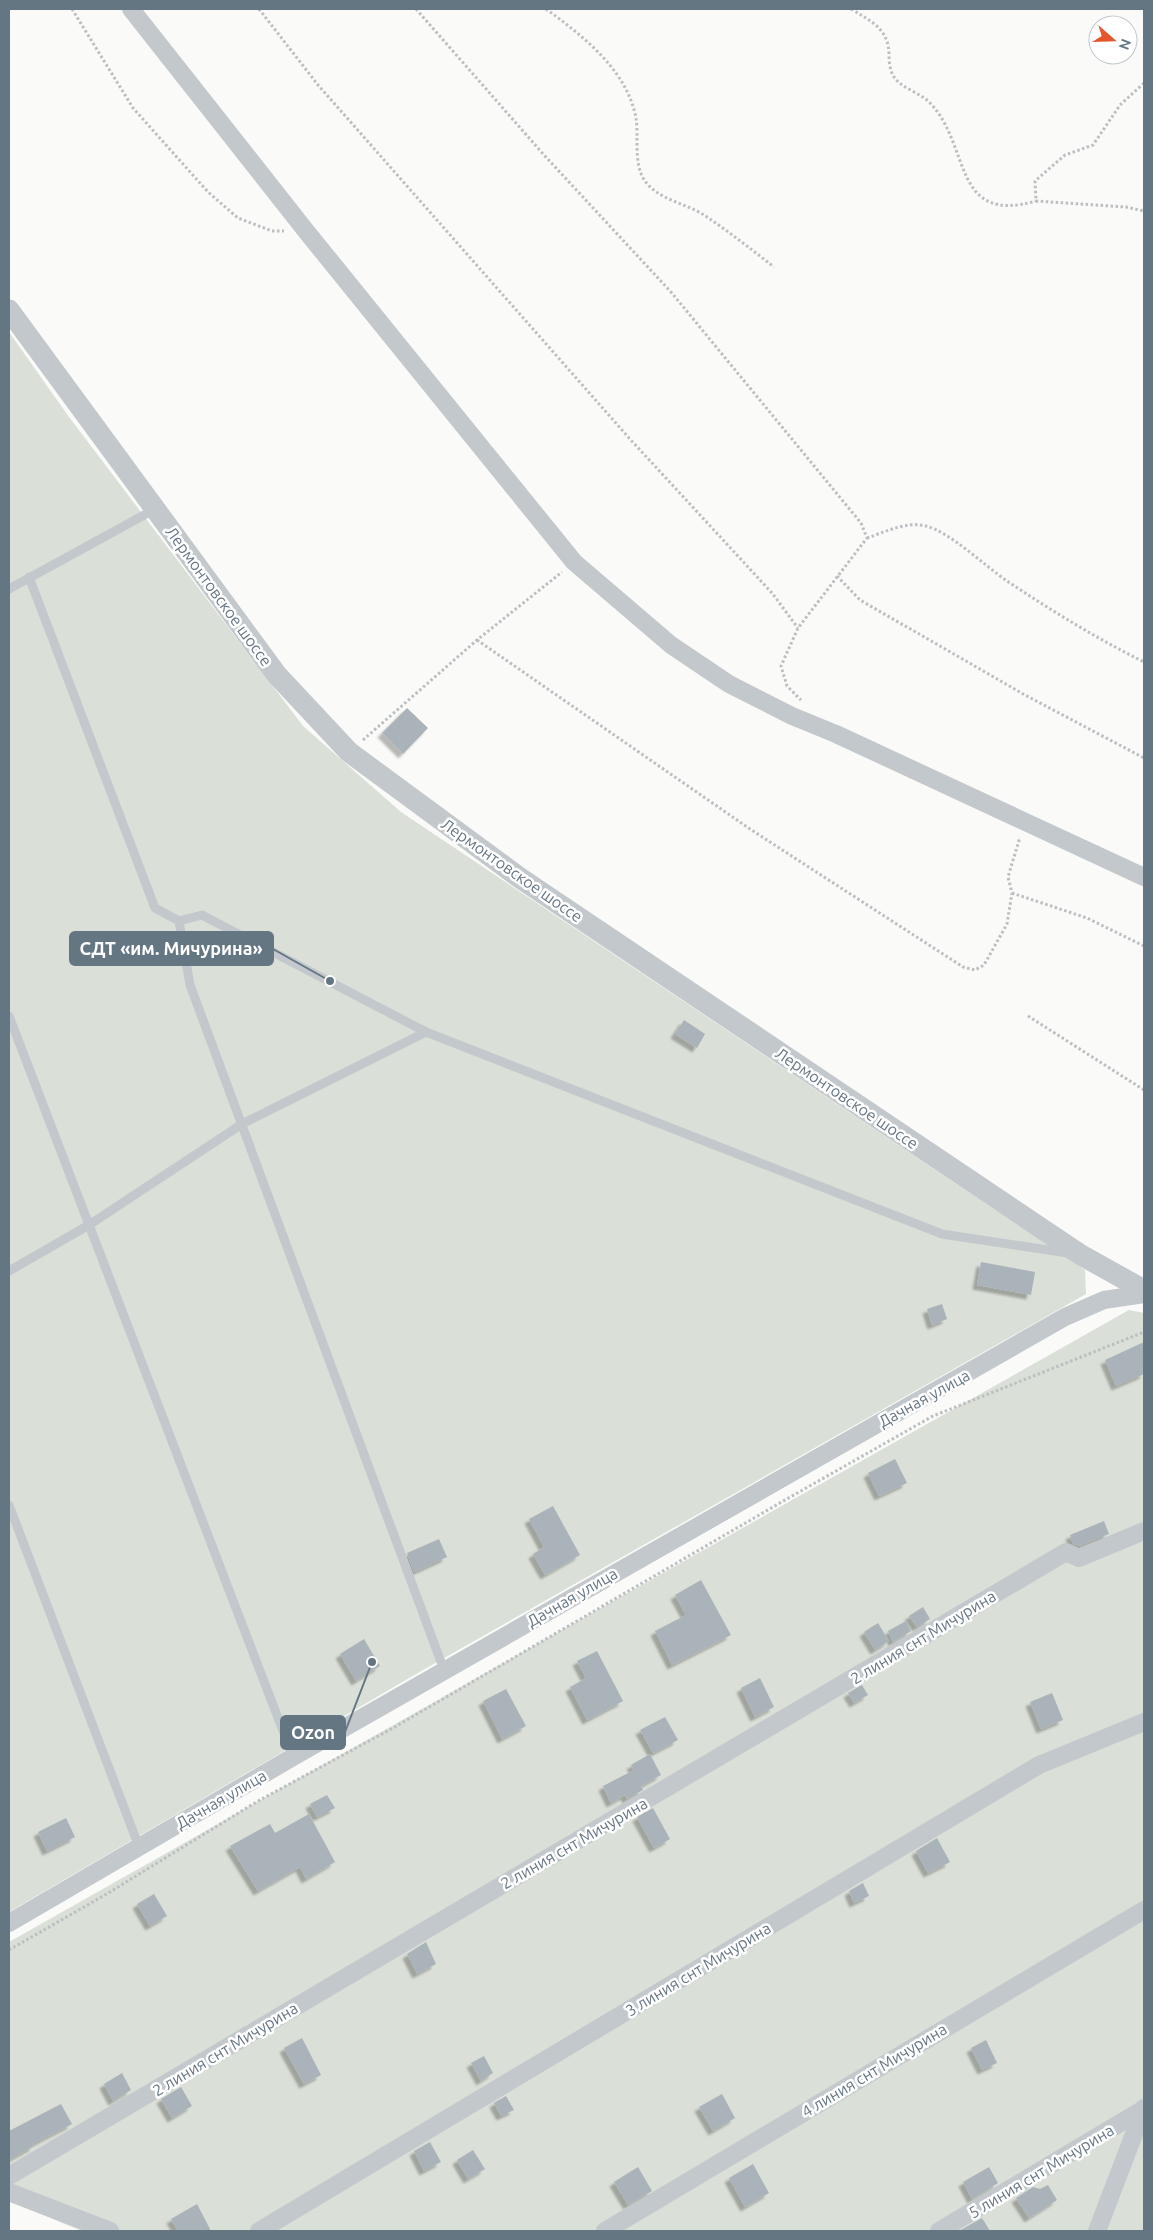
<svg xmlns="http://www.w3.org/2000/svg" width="1153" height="2240" font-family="Ubuntu,sans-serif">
<defs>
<filter id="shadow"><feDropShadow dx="-4.5" dy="4.5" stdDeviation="1" flood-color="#0004"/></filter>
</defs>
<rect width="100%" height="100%" fill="#fafaf8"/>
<!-- green -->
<path fill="#dadfd7" d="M9 332 69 417 303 726 401 812 1085 1270 1086 1294 416 1674 9 1912Z
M1129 1310 1144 1313V2231H82L9 2201V1942Z"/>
<!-- building -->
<path fill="#aab3b9" filter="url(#shadow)" d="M407 708 428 728 403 754 382 733Z
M684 1020 705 1034 697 1048 675 1034Z
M981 1262 1035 1272 1031 1295 977 1285Z
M942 1304 947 1319 932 1325 927 1309Z
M1144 1342V1374L1116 1386 1105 1360Z
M895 1459 907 1483 879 1496 868 1473Z
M553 1506 580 1555 545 1575 533 1554 544 1547 529 1519Z
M1104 1521 1109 1534 1079 1546 1073 1544 1070 1535Z
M439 1539 447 1557 414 1572 407 1553Z
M701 1580 731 1635 672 1665 655 1631 686 1615 675 1595Z
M923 1607 930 1619 917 1627 909 1616Z
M906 1621 911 1631 893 1642 888 1631Z
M878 1623 889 1641 875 1650 864 1632Z
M364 1639 380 1666 356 1681 340 1654Z
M597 1651 623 1701 587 1720 570 1687 586 1678 577 1661Z
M760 1678 774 1707 755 1717 741 1688Z
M862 1685 868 1695 854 1703 848 1693Z
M506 1689 526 1726 502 1739 483 1701Z
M1052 1693 1063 1720 1041 1729 1030 1702Z
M665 1717 678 1740 653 1753 640 1730Z
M650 1754 661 1775 641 1786 643 1790 627 1799 625 1795 611 1803 603 1786 634 1770 631 1765Z
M327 1795 335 1808 317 1817 310 1804Z
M653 1808 670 1839 654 1848 637 1817Z
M309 1814 335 1862 306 1879 300 1867 258 1891 230 1846 270 1824 275 1833Z
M66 1818 75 1837 47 1851 38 1832Z
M937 1838 950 1862 928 1873 916 1851Z
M863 1883 869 1896 854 1903 849 1891Z
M154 1894 167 1916 150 1926 137 1904Z
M426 1942 436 1964 417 1974 407 1954Z
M302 2038 321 2075 304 2084 284 2048Z
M986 2040 997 2063 982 2070 971 2048Z
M484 2056 493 2073 481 2081 471 2063Z
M122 2073 131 2090 113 2101 104 2084Z
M181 2087 192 2106 172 2118 161 2099Z
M722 2094 735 2118 713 2131 699 2107Z
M506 2096 514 2110 501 2116 494 2103Z
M61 2104 72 2124 33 2144 34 2146 9 2160V2131Z
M430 2142 441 2162 424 2171 414 2151Z
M473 2150 485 2169 468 2179 457 2160Z
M753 2164 769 2193 745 2207 729 2178Z
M638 2167 652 2191 628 2205 614 2182Z
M989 2167 998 2183 972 2199 963 2182Z
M1048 2185 1057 2200 1029 2218 1016 2198 1033 2187 1040 2189Z
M197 2204 211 2231H178L171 2219Z
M982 2218 990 2231H959Z"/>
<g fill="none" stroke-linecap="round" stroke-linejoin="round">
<!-- path -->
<path stroke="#bbbfc2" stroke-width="3" stroke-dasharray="2.5 2.5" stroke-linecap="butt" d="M72 9 133 108 208 192 238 218 272 231H284
M259 9 318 85 629 438 772 593 798 628
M416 9 544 155 671 292 861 523 867 538 798 628 781 666 787 686 801 700
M546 9C583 36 627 70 636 118 639 137 633 164 645 181 659 200 685 203 704 215 728 231 751 249 774 267
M851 9C871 21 889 29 889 55 889 62 890 71 894 77 902 89 922 93 931 104 971 147 952 225 1036 201
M1144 83 1120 105 1093 145 1065 155 1035 181 1036 201 1126 207 1144 211
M867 538C885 532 906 521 926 526 950 532 985 566 1007 581 1052 611 1096 638 1144 662
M837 576 860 600 1025 695 1144 758
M477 640 750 829 963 967 975 970 984 965 1007 924 1012 893 1008 877 1020 837
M363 740 477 640 562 572
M1012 893 1087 918 1144 946
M1028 1016 1144 1090
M9 1950 105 1895 258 1801 393 1728 785 1500 933 1416 1144 1332"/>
<!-- service -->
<path stroke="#c3c8cc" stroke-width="9" d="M29 577 155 908 179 921 190 985 444 1670
M9 589 155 509
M179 921 202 915 426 1032 942 1234 1068 1253
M9 1016 293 1757
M9 1271 89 1225 242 1124 426 1032
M9 1505 139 1847"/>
<!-- minor -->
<path stroke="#c3c8cc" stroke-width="18" d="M131 9 306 231 574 562 671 645 729 684 792 716 836 734 1144 877
M9 1923 293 1757 1065 1317 1104 1300 1144 1294
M9 2176 1066 1552 1079 1558 1144 1531
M9 2192 110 2231
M259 2231 1039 1765 1144 1722
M605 2231 1144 1910
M939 2231 1142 2110
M1097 2231 1144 2108"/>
<!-- tertiary -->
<path stroke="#c3c8cc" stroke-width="21" d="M9 310 277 675 349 752 520 878 1081 1255 1144 1290"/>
</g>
<g text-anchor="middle" stroke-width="5" stroke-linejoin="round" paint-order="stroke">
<!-- street labels -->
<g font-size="16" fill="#657683" stroke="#fff">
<text transform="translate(219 596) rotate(54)" y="6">Лермонтовское шоссе</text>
<text transform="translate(512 870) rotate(35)" y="6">Лермонтовское шоссе</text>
<text transform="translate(847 1098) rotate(34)" y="6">Лермонтовское шоссе</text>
<text transform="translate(924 1398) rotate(-29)" y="6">Дачная улица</text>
<text transform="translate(572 1597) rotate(-30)" y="6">Дачная улица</text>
<text transform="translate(923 1637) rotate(-31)" y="6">2 линия снт Мичурина</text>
<text transform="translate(221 1799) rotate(-30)" y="6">Дачная улица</text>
<text transform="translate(574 1843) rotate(-30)" y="6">2 линия снт Мичурина</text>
<text transform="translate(698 1969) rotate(-31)" y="6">3 линия снт Мичурина</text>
<text transform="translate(225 2049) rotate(-31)" y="6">2 линия снт Мичурина</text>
<text transform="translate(874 2070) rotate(-31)" y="6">4 линия снт Мичурина</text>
<text transform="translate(1041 2171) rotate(-31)" y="6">5 линия снт Мичурина</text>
</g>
</g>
<!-- callouts -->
<path fill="none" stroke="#657683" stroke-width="2" d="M330 981L273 949M372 1662L345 1732"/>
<g fill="#657683" stroke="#fff" stroke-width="2">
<circle cx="330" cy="981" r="5"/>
<circle cx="372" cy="1662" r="5"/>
</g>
<g fill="#657683" stroke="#657683" stroke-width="2">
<rect x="70" y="932" width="203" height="33" rx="5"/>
<rect x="281" y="1716" width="64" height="33" rx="5"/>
</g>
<g font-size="18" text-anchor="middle" font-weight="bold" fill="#fff">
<text x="171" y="955">СДТ «им. Мичурина»</text>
<text x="313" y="1739">Ozon</text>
</g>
<!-- border -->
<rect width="1153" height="2240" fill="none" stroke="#657683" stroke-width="20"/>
<!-- north arrow -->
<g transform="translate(1113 40) rotate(110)"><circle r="24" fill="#ffffff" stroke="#c1c8cd"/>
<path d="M0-4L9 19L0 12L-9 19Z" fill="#e4572e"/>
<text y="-8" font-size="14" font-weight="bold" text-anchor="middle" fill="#657683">N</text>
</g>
</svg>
